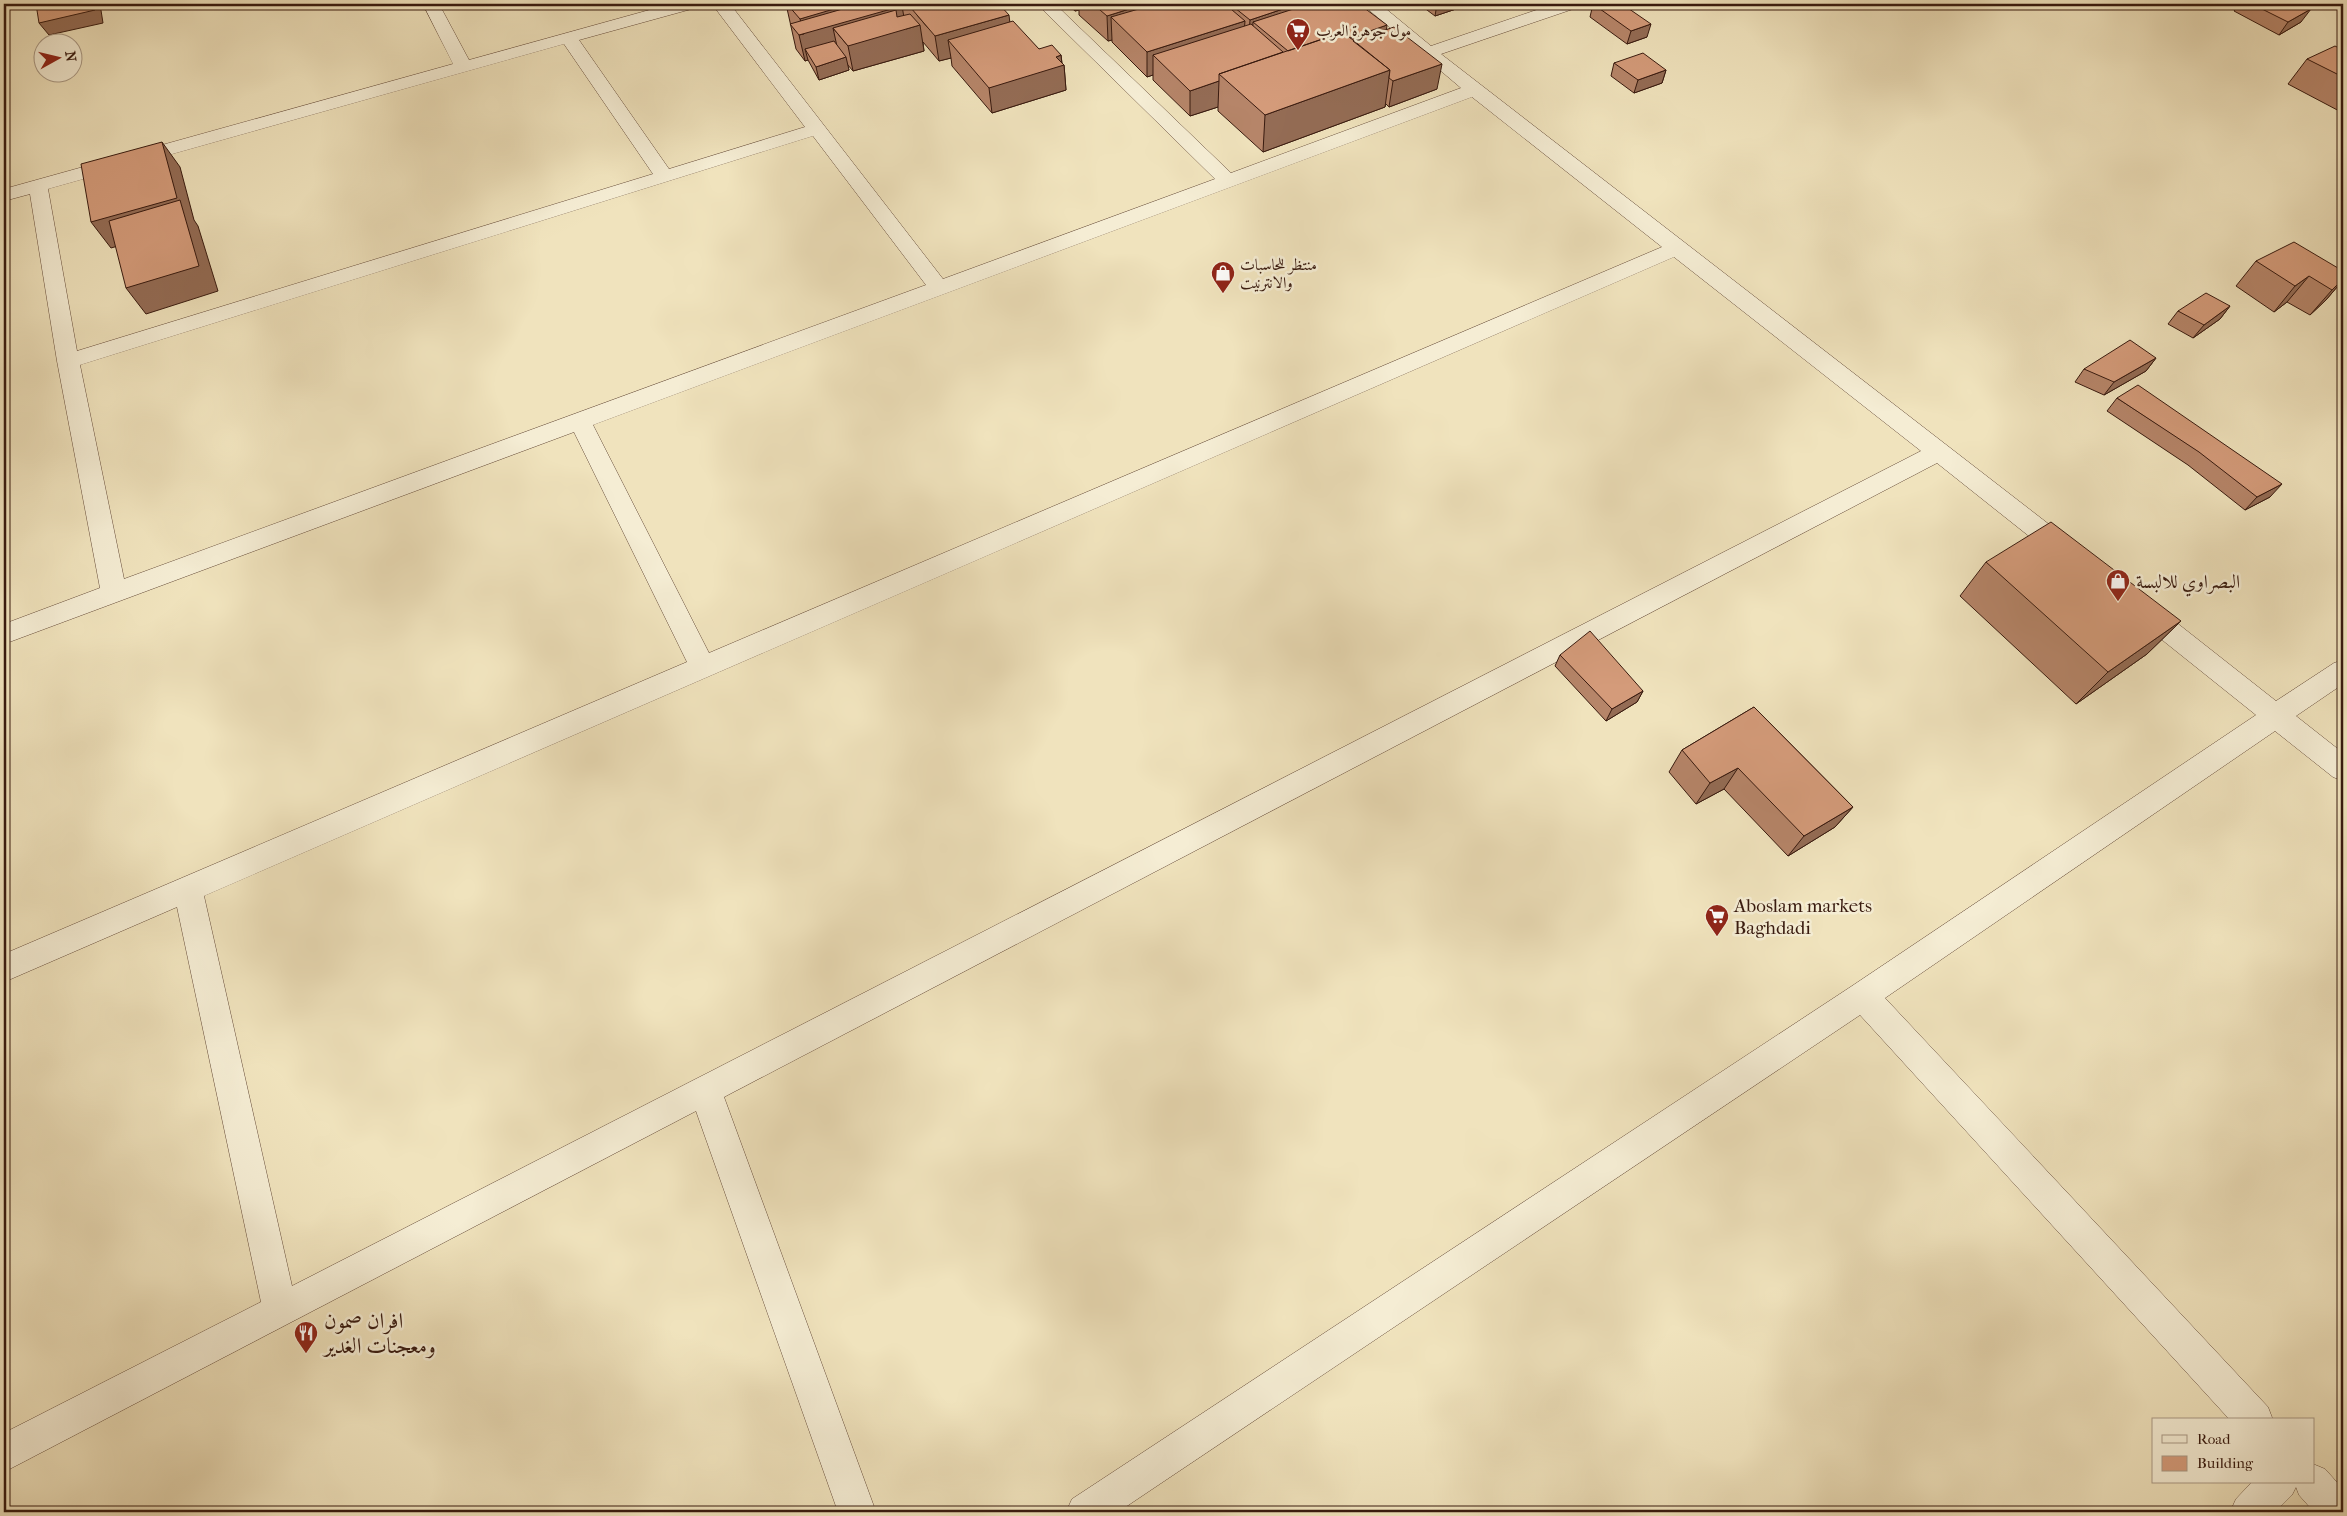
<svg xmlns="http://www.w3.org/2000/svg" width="2347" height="1516" font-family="'IM FELL French Canon',Amiri,serif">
<rect width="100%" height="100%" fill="#f0e3bd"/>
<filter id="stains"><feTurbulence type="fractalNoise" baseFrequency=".004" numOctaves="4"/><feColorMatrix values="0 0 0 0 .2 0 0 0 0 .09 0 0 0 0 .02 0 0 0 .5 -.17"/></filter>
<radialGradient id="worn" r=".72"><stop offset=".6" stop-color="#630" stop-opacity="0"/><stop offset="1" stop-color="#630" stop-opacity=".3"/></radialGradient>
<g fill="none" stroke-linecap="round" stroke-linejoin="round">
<!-- minor casing -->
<g stroke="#664c3a" stroke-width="1">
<path id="minor" d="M423 4H439L469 60 671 4H697L695 8 579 40 669 169 805 127 712 4H730L943 279 1215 179 1037 4H1055L1231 173 1461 88 1362 4H1380L1431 46 1554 4H1578L1576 8 1441 54 2077 546 2080 553 2077 560 2068 562 2059 560 1937 463 724 1097 876 1512H838L696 1111 4 1472V1433L261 1302 177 907 4 982V954L687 662 574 432 4 644V624L100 588 57 361 30 194 4 201V189L453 64ZM564 44 653 174 77 351 48 189ZM1472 97 1662 247 709 653 593 425ZM813 136 926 285 124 579 80 365ZM1674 257 1921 451 292 1286 204 896Z
M2140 598 2149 601 2276 701 2334 663 2343 660V684L2296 716 2343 753V781L2333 777 2275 731 1885 998 2268 1407 2273 1420H2230L1860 1015 1118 1512H1066L1072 1499 1852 986 2256 715 2131 615 2127 608 2131 601Z
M2313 1464 2325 1469 2343 1489V1512H2314L2299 1495 2296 1487 2292 1495 2275 1512H2230L2236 1499 2252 1482H2313Z"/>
</g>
<!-- minor -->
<use href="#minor" fill="#f5edd4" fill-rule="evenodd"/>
</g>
<!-- wall -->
<path fill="#b68569" stroke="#381a0f" d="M786 4H1005L1000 5 1010 22 1039 49 1061 55 1062 63 1064 65 1066 90 992 113 952 66 951 58 939 61 923 42 924 51 853 71 847 64 849 70 819 80 808 60 805 61 796 49Z
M1067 4H1359L1387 29 1437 89 1389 107 1386 104 1385 107 1263 152 1218 111V107L1190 116 1153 80V75L1147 77 1112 42V40L1108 41 1079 15V10L1075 11Z
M1419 4H1471L1435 16Z
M1593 4 1647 37 1627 44 1590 17Z
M2239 4H2300L2301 22 2279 35 2234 11Z
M2343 50V113L2288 84 2307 59Z
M1614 63 1666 70 1662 83 1634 93 1611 76Z
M2256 261 2343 271V280L2326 300 2310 315 2287 302 2274 312 2236 286Z
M2230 306 2220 319 2193 338 2168 324 2178 311Z
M2156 358 2146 371 2104 395 2075 382 2084 369Z
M2117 398 2270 497 2245 510 2188 465 2107 411Z
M1986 562 2181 621 2147 654 2076 704 1960 596Z
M1560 655 1643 691 1637 702 1606 721 1555 666Z
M1754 707 1853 807 1835 827 1788 856 1724 789 1696 804 1669 772 1682 750Z"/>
<!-- shaded-wall -->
<path fill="#946c55" stroke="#381a0f" d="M93 4H100L103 23 49 35 39 23Z
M843 4H886L902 6 906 29 920 25 924 51 853 71 848 46 833 28 838 51 805 49 808 60 805 61 799 35 804 34 800 19Z
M921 4H1005L928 28 917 15 916 5Z
M1074 4H1078L1079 10 1075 11Z
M1145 4H1203L1111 17 1112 40 1108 41 1107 16Z
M1298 4H1340L1253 22 1252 44 1248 45 1250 20Z
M1437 4H1471L1435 16Z
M2311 9 2301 22 2279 35 2288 22Z
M1009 15 1012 40H948L951 58 939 61 935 36Z
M1245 21 1243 46 1153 55V75L1147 77V52Z
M1651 24 1647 37 1627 44 1631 31Z
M1387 25 1384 51 1295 57Z
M1061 55 1062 65H1064L1066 90 992 113 989 88Z
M846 57 849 70 819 80 816 67Z
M1442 64 1437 89 1389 107 1393 81Z
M1390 70 1385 107 1263 152 1265 115Z
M1666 70 1662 83 1634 93 1638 80Z
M1219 81 1218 107 1190 116V91Z
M162 142 180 167 194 220 198 226 218 291 146 314 126 288 187 226 111 248 91 222Z
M2309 276 2287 302 2274 312 2295 286Z
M2343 279V280L2326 300 2310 315 2332 290Z
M2230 306 2220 319 2193 338 2204 325Z
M2156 358 2146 371 2104 395 2114 382Z
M2282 484 2270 497 2245 510 2257 497Z
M2181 621 2147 654 2076 704 2108 672Z
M1643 691 1637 702 1606 721 1612 709Z
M1738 768 1724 789 1696 804 1710 783Z
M1853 807 1835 827 1788 856 1804 836Z"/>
<!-- building -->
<path fill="#d49b7a" stroke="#381a0f" d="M36 4H93L95 10 39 23Z
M787 4H851L800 19Z
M860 4H900L902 6 799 35 790 24Z
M927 4H999L1009 15 935 36 911 8Z
M1093 4H1145L1107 16Z
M1156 4H1225L1245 21 1147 52 1111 17Z
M1230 4H1298L1250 20Z
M1309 4H1359L1387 25 1350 38 1343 32 1288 51 1253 22Z
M1593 4H1622L1651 24 1631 31Z
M2252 4H2300L2311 9 2288 22Z
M896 10 897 17 910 14 920 25 848 46 833 28Z
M1013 21 1039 49 1052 45 1061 55 1056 57 1064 65 989 88 948 40Z
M1251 24 1283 52 1219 74V81L1190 91 1153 55Z
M1394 27 1442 64 1393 81 1389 78 1390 70 1353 41Z
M1343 32 1390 70 1265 115 1219 74Z
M834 41 846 57 816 67 805 49Z
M2335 46 2343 50V77L2307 59Z
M1643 53 1666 70 1638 80 1614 63Z
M162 142 177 198 91 222 81 164Z
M180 200 199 266 126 288 109 221Z
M2294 242 2343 271V279L2332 290 2309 276 2295 286 2256 261Z
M2206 293 2230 306 2204 325 2178 311Z
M2130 340 2156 358 2114 382 2084 369Z
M2138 385 2282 484 2257 497 2199 452 2117 398Z
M2051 522 2181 621 2108 672 1986 562Z
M1590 631 1643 691 1612 709 1560 655Z
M1754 707 1853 807 1804 836 1738 768 1710 783 1682 750Z"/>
<!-- icons -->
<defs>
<g id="supermarket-pin" transform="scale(1.25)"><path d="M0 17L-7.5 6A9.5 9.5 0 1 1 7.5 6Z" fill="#8f2418" stroke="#f5edd4"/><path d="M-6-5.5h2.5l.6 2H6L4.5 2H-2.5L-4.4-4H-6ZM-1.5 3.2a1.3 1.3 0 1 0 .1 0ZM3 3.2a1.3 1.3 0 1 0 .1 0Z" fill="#fff"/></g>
<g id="shop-pin" transform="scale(1.25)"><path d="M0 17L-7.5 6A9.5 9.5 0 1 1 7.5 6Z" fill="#8f2418" stroke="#f5edd4"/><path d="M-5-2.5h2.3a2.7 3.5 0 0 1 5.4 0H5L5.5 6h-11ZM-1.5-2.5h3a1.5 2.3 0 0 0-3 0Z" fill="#fff"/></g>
<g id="restaurant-pin" transform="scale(1.25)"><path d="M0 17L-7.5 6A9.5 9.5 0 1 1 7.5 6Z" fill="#8f2418" stroke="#f5edd4"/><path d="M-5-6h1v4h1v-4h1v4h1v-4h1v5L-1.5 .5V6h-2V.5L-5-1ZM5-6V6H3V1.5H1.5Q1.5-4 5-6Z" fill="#fff"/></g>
</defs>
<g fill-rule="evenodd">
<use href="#supermarket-pin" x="1298" y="30"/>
<use href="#shop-pin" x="1223" y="273"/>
<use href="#shop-pin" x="2118" y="581"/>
<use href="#supermarket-pin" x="1717" y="916"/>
<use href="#restaurant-pin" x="306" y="1333"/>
</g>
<g text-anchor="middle" stroke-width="5" stroke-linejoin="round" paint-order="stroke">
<!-- far-poi labels -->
<g font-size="16" fill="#381a0f" stroke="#f5edd4" text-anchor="start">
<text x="1316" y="36">مول جوهرة العرب</text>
<text x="1240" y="270">منتظر للحاسبات<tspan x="1240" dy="18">والانترنيت</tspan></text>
</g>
<!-- poi labels -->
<g font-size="19" fill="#381a0f" stroke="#f5edd4" text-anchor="start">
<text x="2136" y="588">البصراوي للالبسة</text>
<text x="1734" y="912">Aboslam markets<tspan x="1734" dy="22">Baghdadi</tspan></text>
</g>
<!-- near-poi labels -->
<g font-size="22" fill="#381a0f" stroke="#f5edd4" text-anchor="start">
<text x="324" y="1328">افران صمون<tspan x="324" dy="25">ومعجنات الغدير</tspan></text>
</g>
</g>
<!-- margin -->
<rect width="2347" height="1516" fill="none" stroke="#f0e3bd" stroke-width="20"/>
<rect x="5" y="5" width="2337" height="1506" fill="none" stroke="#381a0f" stroke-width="2.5"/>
<rect x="10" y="10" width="2327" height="1496" fill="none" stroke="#381a0f"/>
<!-- legend -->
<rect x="2152" y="1418" width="162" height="65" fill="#f5edd4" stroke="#a99985"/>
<rect x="2162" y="1435" width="25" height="8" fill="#f5edd4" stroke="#a99985"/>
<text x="2197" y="1444" font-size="15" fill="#381a0f">Road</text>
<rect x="2162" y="1456" width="25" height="15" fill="#d49b7a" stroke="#a99985"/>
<text x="2197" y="1468" font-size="15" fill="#381a0f">Building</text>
<!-- north arrow -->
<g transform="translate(58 58) rotate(82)"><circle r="24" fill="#f5edd4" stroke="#a99985"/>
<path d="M0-4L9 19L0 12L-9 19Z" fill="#8f2418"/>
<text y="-8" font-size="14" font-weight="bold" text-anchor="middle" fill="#381a0f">N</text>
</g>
<rect width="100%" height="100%" filter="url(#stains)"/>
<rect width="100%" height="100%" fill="url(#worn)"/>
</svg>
